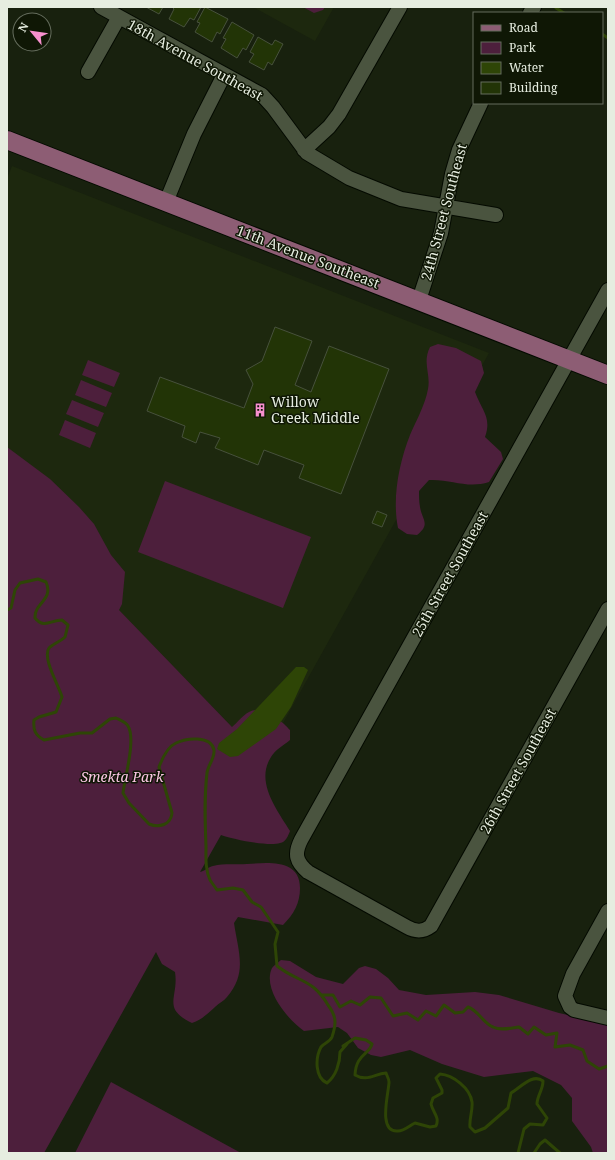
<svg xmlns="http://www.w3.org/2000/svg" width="615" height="1160" font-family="'Noto Serif',serif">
<rect width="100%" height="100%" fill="#18210e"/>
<!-- built -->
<path fill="#1d280e" d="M253 7H334L315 41Z
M12 166 489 353 263 759 7 495V179Z"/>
<!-- green -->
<path fill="#4d1f3c" d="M303 7H325L323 10 314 13Z
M438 344 456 348 481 361 484 373 475 392C482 411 492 417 485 437L501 452 503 459 489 482C467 489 452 479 429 480L419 491C419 496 419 502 420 507 422 520 431 524 417 535L407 534 398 528C392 498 399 463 410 435 417 419 425 405 428 389 431 374 422 363 430 347Z
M88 360 120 373 114 387 82 375Z
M81 380 112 393 106 407 75 395Z
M72 400 104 413 98 427 66 414Z
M65 420 96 433 90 448 59 435Z
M7 447 50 479 79 507 94 524 111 555 125 572 122 604 119 610 232 727C238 722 243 715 249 712 263 704 282 721 290 730V740C284 745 275 750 271 757 255 782 277 810 290 831 288 836 286 842 280 843 269 847 232 839 221 835L200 872C205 871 208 867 213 866 225 863 236 865 247 864 266 863 300 858 300 888 300 903 294 914 283 925L238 917 234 923C238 951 248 973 227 997 224 1001 219 1003 215 1007 207 1014 203 1019 192 1023 161 1008 179 998 175 972L162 964 156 952 44 1153H7Z
M165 481 311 537 283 608 138 552Z
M281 960 290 961 316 977 343 984 359 968 365 966 376 969 388 978 399 990 426 995 475 992 499 995 559 1013 608 1024V1153H593L591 1147 572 1121V1098L561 1085 533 1071 484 1077 442 1064 410 1050 381 1057 371 1055 358 1048 347 1033 338 1027 304 1031C288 1020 262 989 272 968 274 965 278 963 281 960Z
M111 1082 241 1153H75Z"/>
<!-- water -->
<path fill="#2e4506" d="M296 667H304L308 670 291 707 276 729 238 756 230 757 217 749 219 743 237 729Z"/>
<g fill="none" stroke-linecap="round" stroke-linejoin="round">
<!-- stream -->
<path stroke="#2e4506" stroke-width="3" d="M556 8 564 13
M602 34 608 38
M7 610 11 608 15 590 20 583 38 579 46 582C54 600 34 603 35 618 44 629 51 620 62 620L68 625 65 637C61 641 53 644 49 648 42 658 59 686 62 697L56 712 39 717 34 720C33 730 35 735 44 740L80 733H92L110 719 116 718C120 720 126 722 128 726 136 739 125 777 123 793L129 803 149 824C159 828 171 825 172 813L159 767C162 759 167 747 176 743 186 738 211 735 214 750 215 758 208 765 207 773 204 798 205 821 206 846 206 857 205 869 210 880 212 883 215 887 217 890L233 888 243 890 252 902 261 907 278 932 275 944 277 966C299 983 312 978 328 1005 331 1009 335 1016 335 1022 335 1025 333 1034 332 1037 330 1042 324 1043 321 1047 315 1058 315 1078 327 1083 336 1076 340 1063 340 1052L347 1044 343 1046 355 1038 366 1040 372 1044C369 1055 356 1054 355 1075 367 1082 374 1074 386 1073 387 1076 389 1079 389 1082 389 1092 377 1133 398 1131 404 1131 409 1126 415 1123L430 1127 436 1126C440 1117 433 1113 431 1104L433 1098 442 1093V1090L436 1078 440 1074C453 1075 470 1088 472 1102 473 1110 469 1119 470 1127L475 1132 485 1128 508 1108 511 1093C521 1087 533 1073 543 1081 543 1090 537 1096 537 1104L547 1118 543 1125 530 1124 524 1129 518 1153
M322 995H333L340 1007 351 1001 360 1005 370 997 381 998 393 1016 407 1013 418 1020 426 1011 436 1016 444 1005 455 1013 463 1012 468 1007C479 1011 483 1023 493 1027 501 1031 511 1028 519 1027L528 1034 534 1027 546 1035 557 1033 555 1047 570 1045 583 1050 587 1061 599 1069 608 1066
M534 1153 540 1144 545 1140 560 1153"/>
</g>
<!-- building -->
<path fill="#223406" stroke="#47513c" d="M146 7H163L159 14Z
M172 7H201L194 20 190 18 184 27 169 19 174 9Z
M205 7 228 19 220 34 217 32 212 42 195 32 200 23 197 22Z
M232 22 254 35 246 50 243 48 237 58 221 48 226 39 223 38Z
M258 37 272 45 275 40 283 44 272 65 268 62 264 70 249 62 254 54 250 52Z
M275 327 312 341 295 385 311 392 329 346 389 369 341 494 299 478 304 465 264 450 258 465 215 448 220 438 200 432 196 443 182 437 185 426 147 411 160 377 244 408 253 384 246 370 262 361Z
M377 511 387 515 382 527 372 523Z"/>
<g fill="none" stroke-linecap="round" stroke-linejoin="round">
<!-- minor casing -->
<g stroke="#040a00" stroke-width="16">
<path id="minor" d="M101 7 262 95 273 107 307 153 349 178 401 199 496 215
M530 13 534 7
M88 72 119 17
M304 150 329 127 339 114 400 7
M166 202 194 134 224 75
M608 290 301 840C294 854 296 862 308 872L407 927C416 932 423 932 431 926L608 609
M419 300 441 233 452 174 459 150 481 103
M608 911 573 974 565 996 570 1007 574 1010 608 1018"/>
</g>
<!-- major casing -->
<g stroke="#040a00" stroke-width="20">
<path id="major" d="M7 140 608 375"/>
</g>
<!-- minor -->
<use href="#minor" stroke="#4a543f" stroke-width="14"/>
<!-- major -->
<use href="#major" stroke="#8d5d74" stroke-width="18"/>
</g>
<!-- icons -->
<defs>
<g id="building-bare" transform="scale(1.08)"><path d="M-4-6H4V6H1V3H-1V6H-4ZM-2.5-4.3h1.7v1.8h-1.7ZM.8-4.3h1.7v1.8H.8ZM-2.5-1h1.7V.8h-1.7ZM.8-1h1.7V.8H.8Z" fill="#f790ce" stroke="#0f1705" stroke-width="2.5" paint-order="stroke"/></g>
</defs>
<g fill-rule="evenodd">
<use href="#building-bare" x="260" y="410"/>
</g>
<g text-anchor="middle" stroke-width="3" stroke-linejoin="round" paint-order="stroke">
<!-- street labels -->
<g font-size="14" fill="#e6ede0" stroke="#0f1705">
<text transform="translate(195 60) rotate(29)" y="5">18th Avenue Southeast</text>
<text transform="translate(444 212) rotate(-75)" y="5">24th Street Southeast</text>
<text transform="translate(308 257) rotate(21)" y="5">11th Avenue Southeast</text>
<text transform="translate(450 574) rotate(-61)" y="5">25th Street Southeast</text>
<text transform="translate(518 771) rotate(-61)" y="5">26th Street Southeast</text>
</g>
<!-- poi labels -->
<g font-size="14" fill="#e6ede0" stroke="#0f1705" text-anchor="start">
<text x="271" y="407">Willow<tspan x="271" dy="16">Creek Middle</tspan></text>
</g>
<!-- park labels -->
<g font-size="14" font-style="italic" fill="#fac5e3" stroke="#0f1705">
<text x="122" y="782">Smekta Park</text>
</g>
</g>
<!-- border -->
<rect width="615" height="1160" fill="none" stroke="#e6ede0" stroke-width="16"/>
<!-- legend -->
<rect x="473" y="12" width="130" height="92" fill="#0f1705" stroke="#656d5d"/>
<rect x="481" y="25" width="20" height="6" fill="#8d5d74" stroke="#656d5d"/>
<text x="509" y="32" font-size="12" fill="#e6ede0">Road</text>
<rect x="481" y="42" width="20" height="12" fill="#4d1f3c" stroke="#656d5d"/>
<text x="509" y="52" font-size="12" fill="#e6ede0">Park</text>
<rect x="481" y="62" width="20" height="12" fill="#2e4506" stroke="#656d5d"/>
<text x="509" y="72" font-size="12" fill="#e6ede0">Water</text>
<rect x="481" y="82" width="20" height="12" fill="#223406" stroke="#656d5d"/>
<text x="509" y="92" font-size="12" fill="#e6ede0">Building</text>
<!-- north arrow -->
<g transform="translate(32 32) rotate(299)"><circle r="19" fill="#0f1705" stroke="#656d5d"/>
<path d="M0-3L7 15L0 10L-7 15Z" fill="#f790ce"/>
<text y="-6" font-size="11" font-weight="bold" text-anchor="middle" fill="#e6ede0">N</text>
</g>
</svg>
